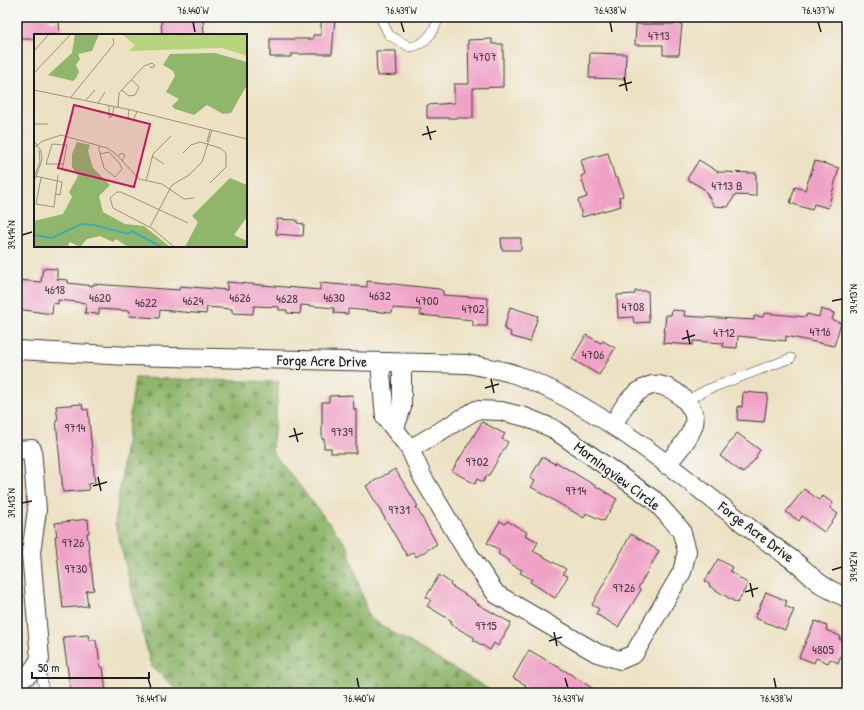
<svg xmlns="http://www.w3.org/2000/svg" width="864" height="710" font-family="'Patrick Hand',sans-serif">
<defs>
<pattern id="forest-firs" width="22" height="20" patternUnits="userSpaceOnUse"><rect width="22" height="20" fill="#90b66c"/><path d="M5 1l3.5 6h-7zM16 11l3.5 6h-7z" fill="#759358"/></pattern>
</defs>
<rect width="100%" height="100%" fill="#f6f6f2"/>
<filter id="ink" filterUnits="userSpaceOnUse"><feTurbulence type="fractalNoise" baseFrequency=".025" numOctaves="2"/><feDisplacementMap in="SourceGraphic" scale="8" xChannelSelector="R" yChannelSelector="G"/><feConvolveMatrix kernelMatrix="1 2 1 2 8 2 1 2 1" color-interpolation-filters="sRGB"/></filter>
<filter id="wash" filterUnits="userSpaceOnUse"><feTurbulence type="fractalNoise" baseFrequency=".012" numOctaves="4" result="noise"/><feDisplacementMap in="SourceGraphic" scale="16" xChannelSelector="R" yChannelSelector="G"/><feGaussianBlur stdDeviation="0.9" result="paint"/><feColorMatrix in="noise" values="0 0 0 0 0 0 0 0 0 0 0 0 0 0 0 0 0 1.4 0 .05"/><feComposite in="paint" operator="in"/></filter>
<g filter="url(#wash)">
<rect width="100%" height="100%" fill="#ede1c3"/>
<!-- forest -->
<path fill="url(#forest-firs)" stroke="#566944" d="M135 378 279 382 272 451 347 546 369 618 495 693H181L151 666 115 523Z"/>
<g id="blocks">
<!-- building -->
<path fill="#f0a2c6" d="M17 17H49V21H59L60 35H35V39H17Z
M161 17H203L204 35H162Z
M321 17H335L332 54H291V57H270V39H313V35H321Z
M636 24H682L679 55H663V45H635Z
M492 39V44H503V87L473 88V118H427V105L454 103V84H469L468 40Z
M376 51H396L397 75 377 76Z
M590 53 626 54 625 79 589 78Z
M608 153 615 178H618L623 196 619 197 621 206 582 217 578 200 587 197 581 176 585 174 581 160Z
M699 160 718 172 756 173V196L735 195 728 207 714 206 704 189 687 179Z
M815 161 839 168 828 208 814 204 812 210 790 203 795 187 805 190Z
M277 219 297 220V223L304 224 303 236 276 234Z
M501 238H521V250H502Z
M43 268 57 269V279L68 280V283L93 286V284L179 290 180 286 227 290V282L320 290V283L367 287V281L439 289 443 291V295L488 298 487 326H473V320L420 315 421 310 393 308 392 313 348 309V314L334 313V308L301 305 300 314 287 313V310H279V307L254 306 253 314 232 313V309L207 307 206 314 160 310 159 318 129 316 130 311 99 309V314L85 313 86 303 58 300V304L53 303 52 314 17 309V280L41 282Z
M635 291H648L649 322 634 323 633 317 618 318 617 295 635 294Z
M510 307 538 316 530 342 510 336 511 332 504 329Z
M821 309 834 313 832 320 841 323 834 346 786 336V341L738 336 737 348 723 347V343L693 341V345L663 343 666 315H671L672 310 685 311 684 316 754 320V316L763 317 764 313 806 317 807 314 819 317Z
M586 335 601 343 603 341 615 348 599 375 572 359Z
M743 392 768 394 764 422 737 420 738 406 742 407Z
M353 395 354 410 356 409V453H331V448H324V439H322V402H329V396Z
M82 404 83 410 88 409 95 483 88 484 89 490 63 492 56 420H58L56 406Z
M482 422 505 434 502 439 508 442 489 475H487L483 482 477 479 475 484 452 471Z
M737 433 760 450 756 456 757 457 743 473 720 456Z
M542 457 555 464 556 462 617 499 604 521 586 513 584 518 531 487 535 481 530 478Z
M395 469 418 506 416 507 437 544 416 557 413 552 407 556 366 486Z
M804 489 819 500 823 496 833 503 830 508 838 514 824 532 802 516 799 521 786 512Z
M88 519 89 533H87L94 590 86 591 88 606 63 608 55 536H57L55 523Z
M500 521 505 524 507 521 527 532 525 535 538 542 533 551 566 569 563 574 568 576 555 598 530 582 532 579 520 573 522 570 509 563 510 561 498 554 500 550 487 543Z
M631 534 659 551 638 588 641 590 618 627 596 614 599 609 592 605Z
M718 559 732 567 730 571 748 584 737 603 709 586 710 585 705 581Z
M439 575 451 583 450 585 475 601 474 602 511 623 498 646 494 643 490 650 473 640 475 638 450 624 452 621 427 606 431 600 426 597Z
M766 592 787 601 785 606 794 610 785 630 755 618Z
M815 621 827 626 826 630 840 636 839 639 846 642 838 663 830 659 828 663 816 658 814 663 799 657Z
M88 635 89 640H96L97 648H98L100 667H103L106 693H71L63 637Z
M529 650 567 672 600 693H535L525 687 526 685 513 678Z"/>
</g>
</g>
<g filter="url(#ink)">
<use href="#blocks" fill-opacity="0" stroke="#3b3a35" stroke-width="1"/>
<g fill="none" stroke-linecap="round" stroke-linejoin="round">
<!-- lane casing -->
<g stroke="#3b3a35" stroke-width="10">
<path id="lane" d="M380 17 389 35 410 47C426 45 434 32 439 17
M686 401 706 390 791 358
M40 661 44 693"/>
</g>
<!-- street casing -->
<g stroke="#3b3a35" stroke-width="20">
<path id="street" d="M17 350 129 356 467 364C483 367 501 369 517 375 619 414 702 496 790 558 800 565 808 574 818 582 827 589 837 593 847 598
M380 363 385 417 410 449 423 478 468 553 496 594 597 653 620 660 634 654 682 572 687 551 681 530 654 500 552 428 525 417 501 411 476 410 410 449
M613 426C622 409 629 394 649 386 666 379 699 405 694 424 689 440 676 453 666 465
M395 428 402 407V363
M17 450 32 449 37 510 31 553 40 659C34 669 29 678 17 679"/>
</g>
<!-- lane -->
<use href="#lane" stroke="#fff" stroke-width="9"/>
<!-- street -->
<use href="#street" stroke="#fff" stroke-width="18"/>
</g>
</g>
<!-- ticks -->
<path fill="none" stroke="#1c1c1c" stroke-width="1.5" d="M193 22 195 32M401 22 404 32M610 22 612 32M818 22 821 32M624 77 627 91M619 86 632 82M427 126 431 140M422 135 436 131M22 235 32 232M832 301 842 299M687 330 690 344M682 339 695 335M491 379 494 393M485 388 499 384M294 428 298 442M289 437 303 433M98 477 101 491M93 486 107 482M22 503 32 501M832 570 842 567M750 583 753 597M745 592 758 588M554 632 557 646M549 641 562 637M148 678 151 688M357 678 359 688M565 678 568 688M774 678 776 688"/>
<g text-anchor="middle" stroke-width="3" stroke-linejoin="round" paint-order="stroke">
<!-- number labels -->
<g font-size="13" fill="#513e46">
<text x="659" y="40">4713</text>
<text x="485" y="61">4707</text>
<text x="727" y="190">4713 B</text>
<text x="55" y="294">4618</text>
<text x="380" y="300">4632</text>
<text x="100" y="302">4620</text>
<text x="240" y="302">4626</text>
<text x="334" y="302">4630</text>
<text x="287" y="303">4628</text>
<text x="193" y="305">4624</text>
<text x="427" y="305">4700</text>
<text x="146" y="307">4622</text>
<text x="633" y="311">4708</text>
<text x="473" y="313">4702</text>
<text x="820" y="336">4716</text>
<text x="724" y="337">4712</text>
<text x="593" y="359">4706</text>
<text x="75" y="432">9714</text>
<text x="342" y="436">9739</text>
<text x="477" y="466">9702</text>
<text x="576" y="495">9714</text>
<text x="399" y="514">9731</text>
<text x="73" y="547">9726</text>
<text x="76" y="573">9730</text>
<text x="624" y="592">9726</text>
<text x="486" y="630">9715</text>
<text x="823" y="654">4805</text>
</g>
<!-- street labels -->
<g font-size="15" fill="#1c1c1c" stroke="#f6f6f2">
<text transform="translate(322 361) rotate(1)" y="5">Forge Acre Drive</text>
<text transform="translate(617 476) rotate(37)" y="5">Morningview Circle</text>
<text transform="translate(756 532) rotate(37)" y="5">Forge Acre Drive</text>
</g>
</g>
<!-- overview -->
<g transform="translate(34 34)">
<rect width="213" height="213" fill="#ede1c3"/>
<path d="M41 0H65L58 17 44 20 46 25 42 31 45 38 42 44 39 47 14 41 38 19ZM181 19 213 28V51L197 79 189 80 173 71 160 81 141 75 138 72 145 65 132 58 141 42 139 37 129 31 136 20ZM43 108 56 111 54 117 59 134 76 151 65 162 69 178 91 190 110 192 136 213H94L82 205 79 208 66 202 53 205 46 213 36 208 33 213H0V187L29 180 38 163 35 158 44 142 38 133V120ZM196 144 213 151V183L200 201 213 207V213H151L164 188 158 182Z" fill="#90b66c"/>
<path d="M88 0H213V22L188 14 95 17 101 11Z" fill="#b5d47c"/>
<path fill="none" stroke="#3badb3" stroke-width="2" d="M0 201 18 204 47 190 60 191 94 200 98 197 127 213"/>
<path fill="none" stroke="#999280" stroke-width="1" d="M0 17 15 0M0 39 37 0M0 56 97 76 213 105M88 56 95 62 101 61 105 53 97 45M37 63 80 10 79 4M52 66 61 56M64 69 71 58M75 72V84L78 82 80 73M84 74 85 59 110 32 118 29 121 32 117 34 116 32M95 76 94 83 99 86 103 78M0 90H14M0 107 7 117 8 126 0 148M173 108 176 96M65 112V116L70 134 81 143 88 135 86 130 75 118 66 120M1 113 9 107 27 101 73 114 81 119 105 145 128 150 150 165 160 164M149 119 157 111 166 108 186 114 192 119V133L176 149M84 122 88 119 91 121 88 127M118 122 130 130M28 137 33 111 18 110 12 130H29M1 142 28 148 26 161 22 160M0 143 6 128 5 116M7 144 2 170 20 173 24 141M112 147 119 120 137 102M116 193 138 151 155 141 168 128 178 96M140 213 119 195 79 174 76 164 83 158H87L154 189"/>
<path fill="#c2185b" fill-opacity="0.15" stroke="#c2185b" stroke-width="2" d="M40 71 116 90 100 153 24 134Z"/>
<rect width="213" height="213" fill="none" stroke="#1c1c1c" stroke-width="2"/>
</g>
<!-- margin -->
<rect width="864" height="710" fill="none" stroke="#f6f6f2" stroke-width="44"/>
<!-- scale -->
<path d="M32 672v6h117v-6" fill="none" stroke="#1c1c1c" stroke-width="2"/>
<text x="38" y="672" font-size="12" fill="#1c1c1c" stroke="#f6f6f2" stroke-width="3" paint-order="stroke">50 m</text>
<rect x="22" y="22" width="820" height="666" fill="none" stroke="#1c1c1c" stroke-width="1.5"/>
<g font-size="10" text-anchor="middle" fill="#1c1c1c">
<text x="193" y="14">76.440°W</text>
<text x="401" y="14">76.439°W</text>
<text x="610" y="14">76.438°W</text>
<text x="818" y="14">76.437°W</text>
<text transform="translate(11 235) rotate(-90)" y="4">39.414°N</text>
<text transform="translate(853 299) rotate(-90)" y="4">39.413°N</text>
<text transform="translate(11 503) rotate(-90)" y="4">39.413°N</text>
<text transform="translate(853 567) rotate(-90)" y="4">39.412°N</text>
<text x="151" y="702">76.441°W</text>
<text x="359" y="702">76.440°W</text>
<text x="568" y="702">76.439°W</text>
<text x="776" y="702">76.438°W</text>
</g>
</svg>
